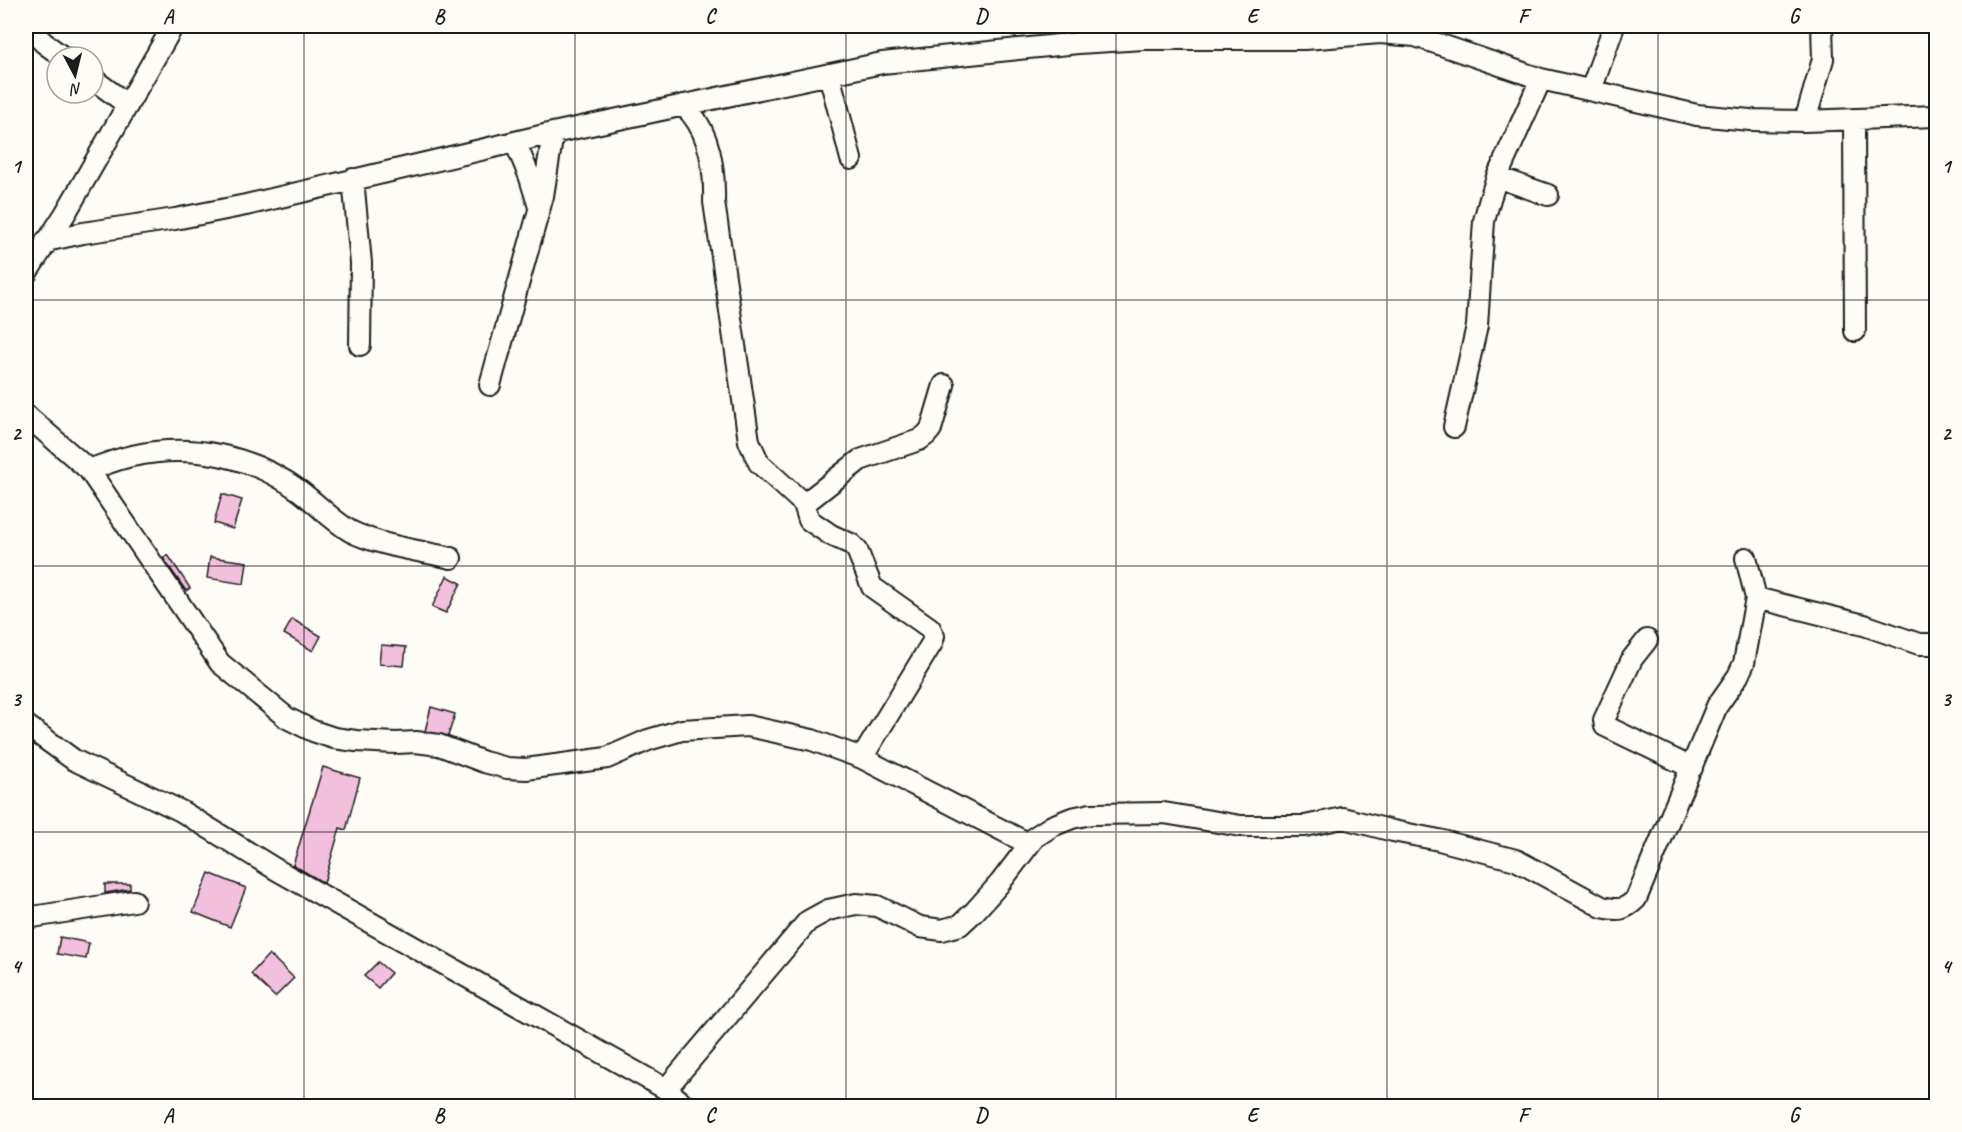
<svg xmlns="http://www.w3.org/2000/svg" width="1962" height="1132" font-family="Caveat,sans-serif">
<rect width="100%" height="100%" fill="#fdfcf7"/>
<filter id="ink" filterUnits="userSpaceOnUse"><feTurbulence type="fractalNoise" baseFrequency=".0167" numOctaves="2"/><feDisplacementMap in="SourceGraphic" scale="12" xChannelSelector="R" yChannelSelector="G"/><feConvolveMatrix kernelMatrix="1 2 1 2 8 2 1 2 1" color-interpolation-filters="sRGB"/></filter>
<g filter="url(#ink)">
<!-- building -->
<path fill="#f2bfdd" stroke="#1c1c1c" stroke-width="1.5" d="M222 494 242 500 233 529 214 523Z
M168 555 190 588 186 591 163 558Z
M210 557 247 562 244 584 207 578Z
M447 576 461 583 446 613 432 607Z
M292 619 321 636 313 651 284 634Z
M381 645 406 647 404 666 379 664Z
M431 707 455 714 448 736 425 731Z
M323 767 360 778 346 830 340 828 324 883 293 865Z
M209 873 246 888 230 927 193 912Z
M105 884H130V889L105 893Z
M60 937 89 943 86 959 57 954Z
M269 954 294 978 275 997 251 974Z
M378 962 391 973 378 988 364 976Z"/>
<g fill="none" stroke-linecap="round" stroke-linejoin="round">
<!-- street casing -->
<g stroke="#1c1c1c" stroke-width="24">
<path id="street" d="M27 26 44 43 63 57
M829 74 851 159
M93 79 128 105
M1591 90 1614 26
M683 105C710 129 715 168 714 202L749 441 759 463 804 504 809 520 831 535 851 544 857 550 872 587 930 628 934 636 932 643 862 758
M1854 119 1855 331
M1805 121 1823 59 1822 26
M515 142 529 175 539 207
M1497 177 1548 195
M353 179 361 263 360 345
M46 241 83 233 175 219 246 205 553 133 882 63 1078 43 1144 39H1305L1380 33 1415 36 1541 79 1697 115 1750 120 1805 121 1936 116
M26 274 65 214 173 26
M490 385 543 196 553 133
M26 415 89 470 220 663 287 718 313 731 334 738 356 741 396 743 416 742 439 745 484 762 507 768 526 769 607 758 648 740 682 730 748 726 812 740 862 758 1029 844
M1454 427 1477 326 1484 221 1490 199 1497 177 1541 79
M89 470C103 465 117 459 132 456 191 443 251 455 300 491 317 504 332 520 350 531 377 545 421 551 451 558
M804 504 860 460 919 440 926 435 931 429 944 385
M1756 598 1864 625 1919 644H1936
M1647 640 1632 659 1604 720 1605 726 1692 768
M26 725 74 760 181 811 277 870 666 1089 686 1106
M26 918 134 901
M666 1089 808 921 828 910 856 904 877 906 920 927 942 930 960 925 975 911 1000 883 1035 837 1052 826 1072 818 1091 814 1164 813 1241 826H1305L1343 818 1393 831 1439 840 1516 860 1602 907C1618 911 1625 910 1636 899L1717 706 1738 676 1744 663 1756 598 1746 558"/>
</g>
<!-- street -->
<use href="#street" stroke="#fdfcf7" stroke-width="20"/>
</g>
</g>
<!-- grid -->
<path fill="none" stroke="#1c1c1c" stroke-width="1.5" stroke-opacity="0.55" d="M304 26V1106M575 26V1106M846 26V1106M1116 26V1106M1387 26V1106M1658 26V1106M26 300H1936M26 566H1936M26 832H1936"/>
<!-- margin -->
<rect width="1962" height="1132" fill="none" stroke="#fdfcf7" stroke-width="66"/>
<!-- north arrow -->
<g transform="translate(75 75) rotate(173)"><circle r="28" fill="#fdfcf7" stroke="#a3a29f" stroke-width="1.5"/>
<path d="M0-4.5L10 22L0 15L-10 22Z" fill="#1c1c1c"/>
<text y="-9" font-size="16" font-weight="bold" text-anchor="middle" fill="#1c1c1c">N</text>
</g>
<rect x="33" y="33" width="1896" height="1066" fill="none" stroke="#1c1c1c" stroke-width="2"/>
<g font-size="20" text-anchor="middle" font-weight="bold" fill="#1c1c1c">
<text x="168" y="23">A</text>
<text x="439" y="23">B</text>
<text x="710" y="23">C</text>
<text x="981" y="23">D</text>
<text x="1252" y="23">E</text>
<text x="1523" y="23">F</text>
<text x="1794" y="23">G</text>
<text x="16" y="173">1</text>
<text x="1946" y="173">1</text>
<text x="16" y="440">2</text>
<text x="1946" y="440">2</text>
<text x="16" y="706">3</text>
<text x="1946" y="706">3</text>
<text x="16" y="973">4</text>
<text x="1946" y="973">4</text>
<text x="168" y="1122">A</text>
<text x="439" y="1122">B</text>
<text x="710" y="1122">C</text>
<text x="981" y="1122">D</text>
<text x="1252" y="1122">E</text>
<text x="1523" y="1122">F</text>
<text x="1794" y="1122">G</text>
</g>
</svg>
